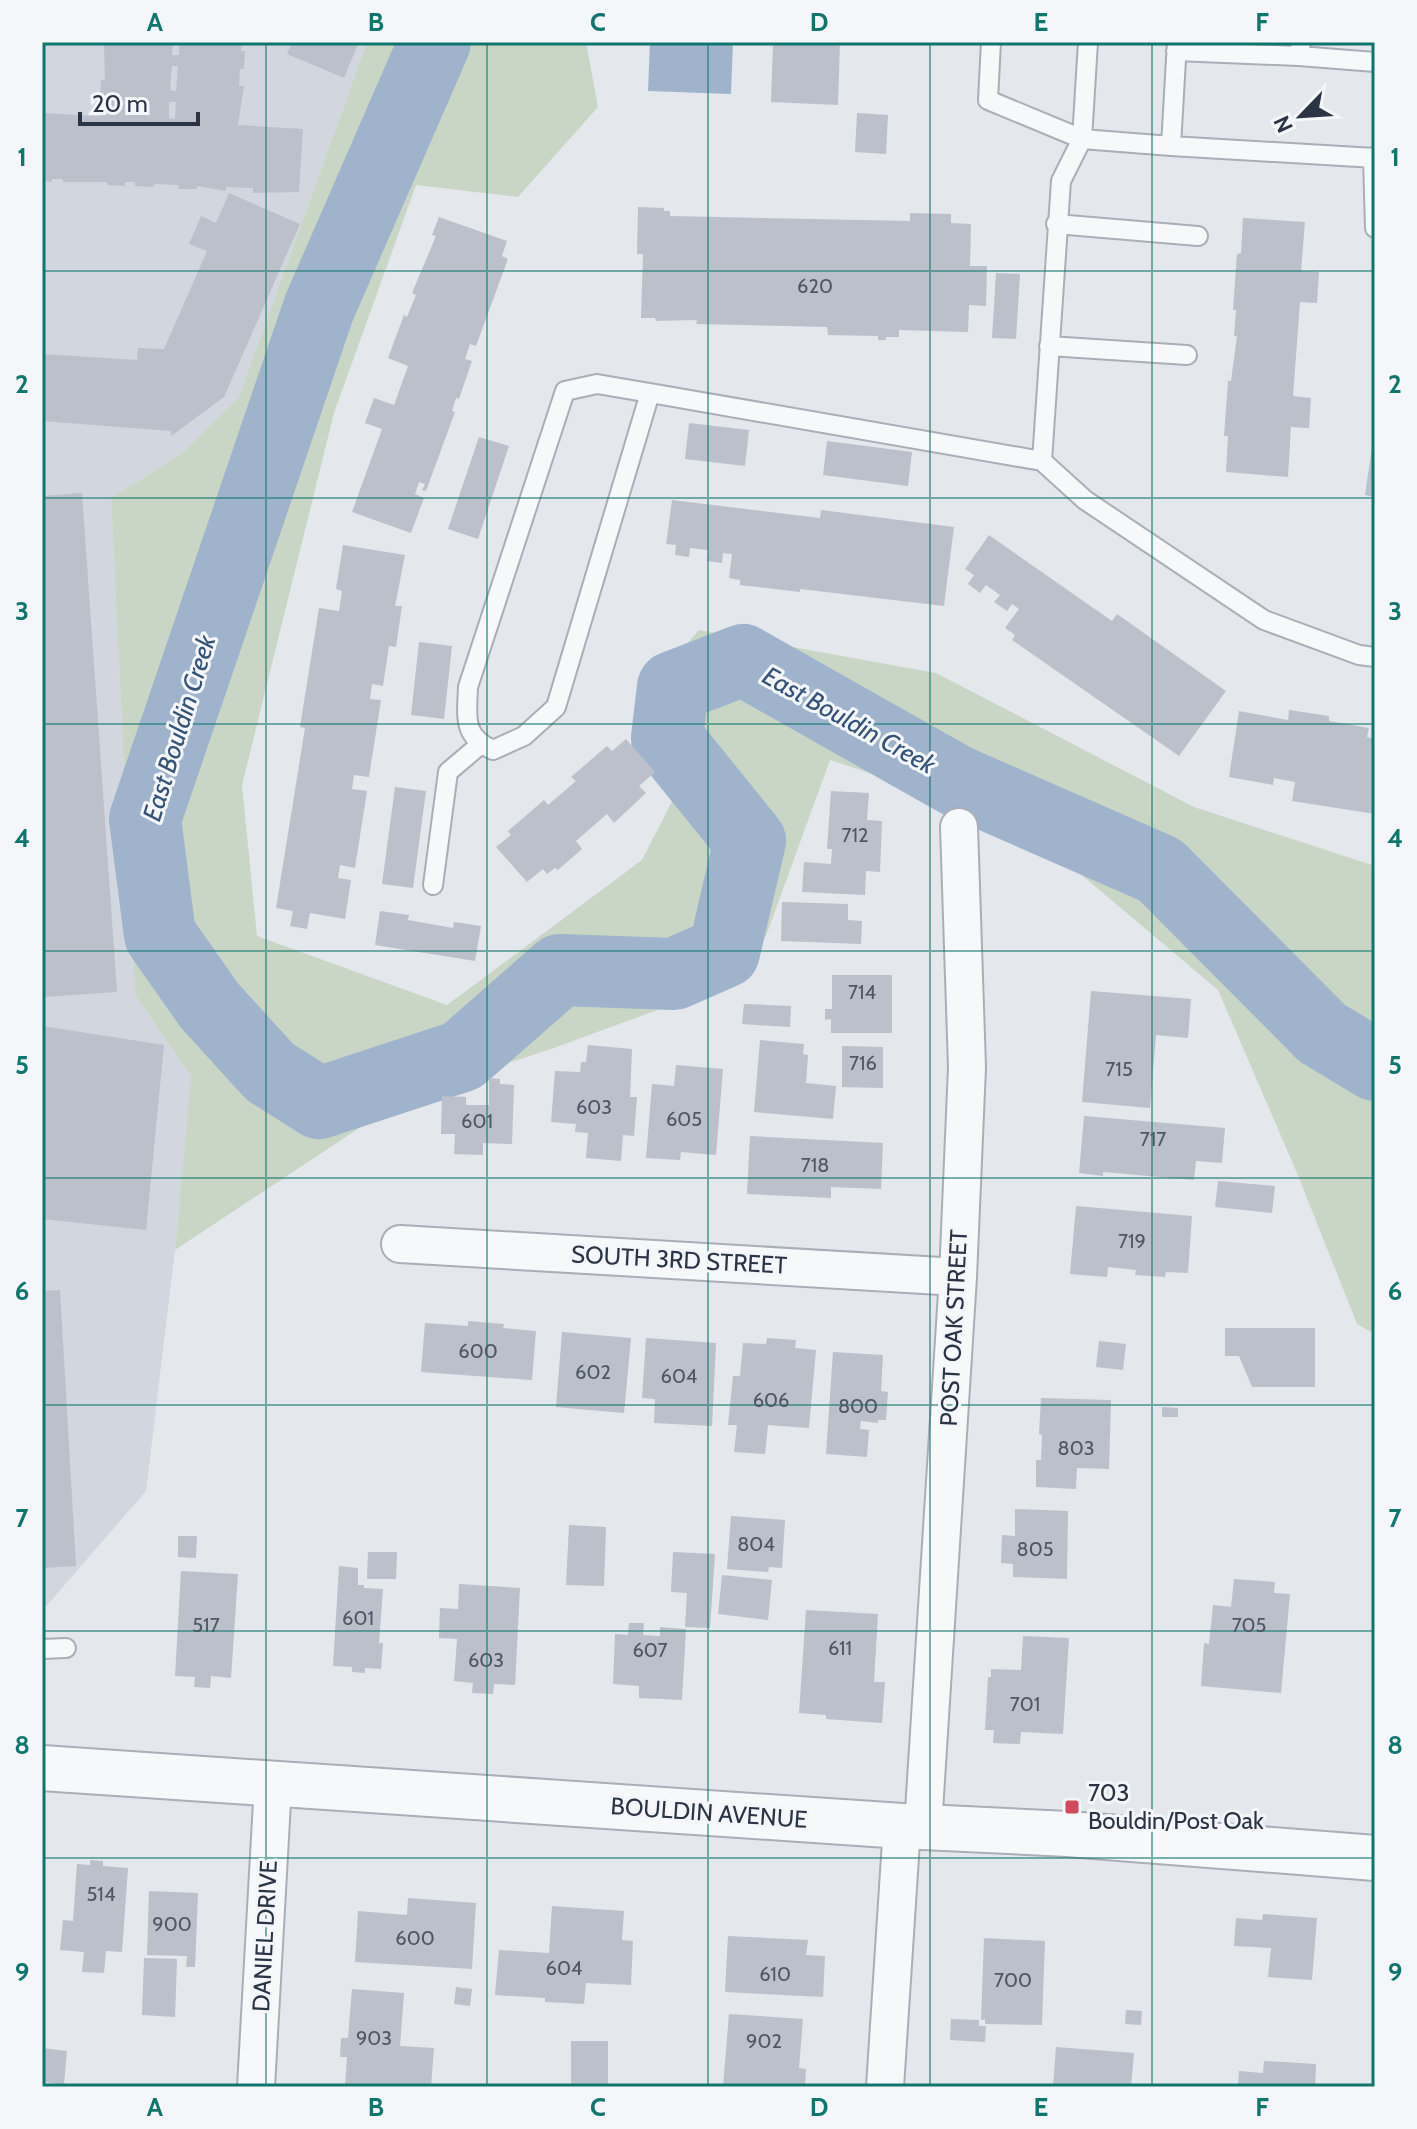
<svg xmlns="http://www.w3.org/2000/svg" width="1417" height="2129" font-family="Cabin,sans-serif">
<rect width="100%" height="100%" fill="#e4e7ec"/>
<!-- built -->
<path fill="#d2d6de" d="M42 42H367L239 397 181 454 111 498 135 995 191 1076 175 1250 146 1491 42 1611Z"/>
<!-- green -->
<path fill="#c9d6c5" d="M367 42H586L598 107 518 197 416 185 334 413 242 785 257 936 447 1005 642 860 684 778 642 720 664 670 699 630 936 673 1194 807 1375 866V1334L1357 1324 1297 1173 1218 990 1020 823 830 760 766 936 720 987 551 1049 409 1095 175 1250 191 1076 135 995 111 498 181 454 239 397Z"/>
<!-- water -->
<path fill="#9fb4cc" d="M650 42H733L731 94 648 91Z"/>
<g fill="none" stroke-linecap="round" stroke-linejoin="round">
<!-- river -->
<path stroke="#9fb4cc" stroke-width="72" d="M435 42 319 308 145 819 160 935 209 1005 270 1072 319 1103 462 1056 560 970 674 974 724 952 750 841 667 738 673 687 743 660 957 781 1160 870 1322 1033 1375 1065"/>
</g>
<!-- building -->
<path fill="#bbc0ca" fill-rule="evenodd" d="M106 42H173L172 55H179V42H242L241 51H245L244 69H240L239 86H244L238 125 303 129 299 192 253 193V188L226 187V191L197 186V189H178L179 185 154 184V187L135 186V182H125V186L107 185V182H63V179H52V182L42 181V113L99 116 101 80H105L104 43ZM172 66H178L176 91 170 90ZM169 102H176L175 119 169 118Z
M292 42H359L344 78 287 54Z
M773 42H840L838 105 771 102Z
M857 113 888 115 886 154 855 152Z
M229 193 300 224 224 397 171 436V431L42 421V354L137 360 138 348 164 349 207 251 189 244 201 216 216 223Z
M638 207 664 208V211H670V216L910 221V213L951 214V223L971 224 970 266H987L986 306 969 305 968 332 899 330V337H886V340H878V336L828 335 827 327 696 324 697 320 656 321 655 318H641L643 254H637Z
M439 217 507 241 502 256 508 259 476 346 470 344 465 359 472 361 459 399 456 398 452 411 455 412 426 491 422 490 425 484 419 482 415 494 424 498 411 533 352 512 382 429 365 423 374 398 394 405 408 366 388 358 404 315 407 317 416 295 412 293 436 236 432 235Z
M1243 218 1305 222 1301 271 1319 272 1317 303 1300 302 1293 396 1311 398 1309 428 1291 427 1288 477 1226 472 1228 436H1224L1228 381H1231L1237 336H1234L1236 310H1233L1237 254 1241 253Z
M996 273 1020 274 1016 339 992 338Z
M689 423 749 430 745 466 685 459Z
M479 437 509 446 478 539 448 529Z
M1373 440H1375V497L1365 495Z
M827 441 912 452 908 486 823 475Z
M82 493 117 992 42 997V496Z
M672 500 820 518 821 510 954 527 944 606 800 589V592L740 585V580L729 578 732 554 723 553 722 563 707 561 708 550 690 548 689 557 675 555 676 545 666 544Z
M989 535 1112 621 1117 614 1226 691 1179 756 1012 640 1015 635 1005 628 1019 609 1012 604 1007 611 994 602 1000 595 986 585 980 593 968 584 974 575 965 569Z
M343 545 405 555 395 606H402L396 647 389 646 383 686 372 684 370 699 381 700 369 777 354 775 352 789 367 791 355 868 340 865 338 878 351 880 345 919 310 913 307 929 290 926 293 911 276 908 305 728 300 727 319 608 339 611 342 591 336 589Z
M419 642 452 646 444 719 411 715Z
M1289 710 1329 716V721L1369 728 1367 737 1375 739V814L1292 801 1295 782 1274 778 1273 785 1229 777 1239 711 1288 720Z
M626 739 655 772 639 786 646 793 614 823 607 814 576 841 582 849 558 870 555 868 547 874 543 869 527 882 496 847 511 835 508 831 544 800 548 805 576 781 571 777 607 746 612 751Z
M395 787 426 791 413 888 382 884Z
M831 791 869 793 867 820 882 821 880 872 866 871 865 895 802 892 804 862 831 864 832 849H827Z
M782 902 848 904V920L862 921 861 944 781 941Z
M380 911 409 915 408 920 453 928 454 922 481 926 475 961 375 945Z
M832 975H892V1033H831V1019L825 1020V1009H832Z
M1091 991 1191 999 1188 1038 1156 1035 1150 1108 1082 1102Z
M744 1004 791 1006 790 1027 742 1024Z
M42 1026 164 1045 146 1230 42 1219Z
M760 1040 804 1044 803 1054 808 1055 806 1083 836 1086 833 1119 754 1112Z
M588 1045 632 1049 630 1097H637L634 1136 623 1135 621 1161 586 1158 588 1133 575 1132 576 1124 551 1122 555 1071 580 1072 581 1062H586Z
M842 1046 883 1047V1088L842 1087Z
M676 1065 723 1069 716 1155 681 1152 680 1160 646 1158 652 1084 674 1086Z
M489 1078 500 1079V1084L514 1085 512 1144 483 1143V1155L454 1154 455 1134H441L442 1096 466 1097V1105H489Z
M1084 1116 1225 1128 1222 1163 1196 1161 1194 1180 1103 1172V1176L1079 1173Z
M750 1136 883 1143 881 1189 831 1187V1198L747 1194Z
M1218 1181 1275 1186 1272 1213 1215 1207Z
M1076 1206 1192 1216 1188 1273 1166 1272 1165 1277 1135 1275 1136 1270 1108 1267 1107 1277 1070 1274Z
M60 1290 76 1566 42 1568V1291Z
M468 1321 504 1324 503 1328 536 1331 532 1380 421 1372 425 1323 468 1326Z
M1225 1328H1315V1387H1252L1239 1356H1225Z
M562 1332 631 1338 624 1413 556 1407Z
M646 1338 716 1343 712 1426 654 1423 655 1399 642 1398Z
M767 1338 796 1340 795 1348 816 1350 809 1428 768 1425 765 1454 734 1452 737 1425H728L733 1376H740L743 1343 766 1344Z
M1099 1341 1126 1344 1123 1370 1096 1367Z
M833 1352 883 1355 881 1391 888 1392 886 1420H878V1423L861 1421 860 1429 869 1430 867 1457 826 1454Z
M1041 1398 1111 1400 1109 1469 1077 1468 1076 1489 1036 1487V1460H1041L1042 1435 1039 1434Z
M1162 1407 1178 1408V1417H1162Z
M1015 1509 1068 1511 1067 1579 1013 1577V1564L1001 1563 1002 1535 1015 1536Z
M731 1516 785 1520 782 1568 769 1567 768 1572 727 1569Z
M569 1525 606 1527 604 1586 566 1585Z
M178 1536H197L196 1558 178 1557Z
M368 1552H397L396 1579H367Z
M673 1552 715 1554 710 1628 685 1627 687 1593 671 1592Z
M339 1566 358 1568V1585H364V1588L383 1589 379 1643H383L381 1669 365 1668V1673L352 1672V1667L333 1666Z
M181 1571 238 1574 231 1678 211 1676 210 1688 194 1687 195 1677 175 1676Z
M722 1575 772 1580 768 1620 718 1614Z
M1234 1579 1275 1582 1274 1593 1290 1594 1281 1693 1201 1686 1204 1643 1209 1644 1213 1605 1231 1607Z
M459 1584 520 1588 515 1685 494 1684 493 1694 472 1693 473 1683 454 1681 457 1639 439 1638 440 1608 458 1609Z
M806 1610 878 1614 874 1682H885L882 1723 826 1719V1715L799 1713Z
M629 1623H644L643 1635 660 1636V1627L686 1629 682 1700 639 1698V1686L613 1684 615 1634 628 1635Z
M1023 1636 1069 1638 1063 1734 1021 1732 1020 1744 993 1743 994 1730H985L988 1677H991V1669L1021 1670Z
M90 1860 103 1861V1866L128 1868 122 1952 106 1951 104 1973 82 1972 84 1952 60 1950 63 1920 73 1921 77 1864 90 1865Z
M149 1891 198 1893 195 1967H186L187 1956 147 1955Z
M408 1898 476 1903 472 1969 355 1962 358 1911 407 1915Z
M552 1906 624 1911 622 1940 633 1941 631 1985 586 1983 584 2004 545 2002V1998L495 1995 499 1950 549 1953Z
M1263 1914 1317 1918 1312 1980 1268 1977 1271 1948 1234 1946 1236 1918 1262 1920Z
M728 1936 808 1940 806 1955 825 1956 823 1997 725 1992Z
M984 1938 1045 1941 1042 2025 985 2024V2019L981 2020Z
M144 1958 177 1959 175 2017 142 2015Z
M456 1987 472 1989 470 2006 454 2004Z
M352 1989 404 1993 400 2046 434 2048 431 2087H345L347 2057H340L341 2038H348Z
M1126 2010 1142 2011 1141 2025 1125 2024Z
M729 2014 803 2019 799 2068 806 2069 805 2087H723Z
M951 2019 979 2020V2026H986L985 2042 950 2040Z
M571 2041H608V2086H571Z
M1056 2047 1134 2053 1131 2087H1053Z
M42 2048 67 2051 64 2084 42 2082Z
M1264 2061 1316 2064 1315 2087H1238L1239 2071 1263 2073Z"/>
<g fill="none" stroke-linecap="round" stroke-linejoin="round">
<!-- service casing -->
<g stroke="#a9aeb7" stroke-width="22">
<path id="service" d="M991 42 988 100 1082 139 1088 42
M1301 42 1299 56 1375 62
M1176 51 1299 56
M1171 146 1375 158
M1373 157 1375 228
M1056 224 1198 236
M1049 346 1187 355
M650 393 556 707 524 736 493 750C462 736 467 717 468 687L565 391 597 384 650 393 1042 461 1061 181 1082 139 1171 146 1177 42
M1042 461 1085 500 1264 620 1359 655 1375 657
M433 885 448 772 481 744
M42 1649 66 1648"/>
</g>
<!-- minor casing -->
<g stroke="#a9aeb7" stroke-width="40">
<path id="minor" d="M400 1244 958 1277
M923 1827 958 1277 967 1067 959 827
M256 2087 273 1784
M885 2087 902 1826"/>
</g>
<!-- tertiary casing -->
<g stroke="#a9aeb7" stroke-width="48">
<path id="tertiary" d="M42 1768 902 1826 1068 1834 1375 1858"/>
</g>
<!-- service -->
<use href="#service" stroke="#f7f8fa" stroke-width="18"/>
<!-- minor -->
<use href="#minor" stroke="#f7f8fa" stroke-width="36"/>
<!-- tertiary -->
<use href="#tertiary" stroke="#f7f8fa" stroke-width="44"/>
</g>
<!-- grid -->
<path fill="none" stroke="#0f766e" stroke-width="2" stroke-opacity="0.55" d="M266 42V2087M487 42V2087M708 42V2087M930 42V2087M1152 42V2087M42 271H1375M42 498H1375M42 724H1375M42 951H1375M42 1178H1375M42 1405H1375M42 1631H1375M42 1858H1375"/>
<!-- markers -->
<rect fill="#d1495b" stroke="#f4f6f9" stroke-width="3" x="1064" y="1799" width="16" height="16" rx="4"/>
<g text-anchor="middle" stroke-width="6" stroke-linejoin="round" paint-order="stroke">
<!-- number labels -->
<g font-size="20" fill="#4f5766">
<text x="815" y="293">620</text>
<text x="855" y="842">712</text>
<text x="862" y="999">714</text>
<text x="863" y="1070">716</text>
<text x="1119" y="1076">715</text>
<text x="594" y="1114">603</text>
<text x="684" y="1126">605</text>
<text x="477" y="1128">601</text>
<text x="1153" y="1146">717</text>
<text x="815" y="1172">718</text>
<text x="1132" y="1248">719</text>
<text x="478" y="1358">600</text>
<text x="593" y="1379">602</text>
<text x="679" y="1383">604</text>
<text x="771" y="1407">606</text>
<text x="858" y="1413">800</text>
<text x="1076" y="1455">803</text>
<text x="756" y="1551">804</text>
<text x="1035" y="1556">805</text>
<text x="358" y="1625">601</text>
<text x="206" y="1632">517</text>
<text x="1249" y="1632">705</text>
<text x="840" y="1655">611</text>
<text x="650" y="1657">607</text>
<text x="486" y="1667">603</text>
<text x="1025" y="1711">701</text>
<text x="101" y="1901">514</text>
<text x="172" y="1931">900</text>
<text x="415" y="1945">600</text>
<text x="564" y="1975">604</text>
<text x="775" y="1981">610</text>
<text x="1013" y="1987">700</text>
<text x="374" y="2045">903</text>
<text x="764" y="2048">902</text>
</g>
<!-- street labels -->
<g font-size="24" fill="#2b3445" stroke="#f4f6f9">
<text transform="translate(679 1260) rotate(3)" y="8">SOUTH 3RD STREET</text>
<text transform="translate(954 1328) rotate(-87)" y="8">POST OAK STREET</text>
<text transform="translate(709 1813) rotate(4)" y="8">BOULDIN AVENUE</text>
<text transform="translate(265 1936) rotate(-87)" y="8">DANIEL DRIVE</text>
</g>
<!-- poi labels -->
<g font-size="24" fill="#2b3445" stroke="#f4f6f9" text-anchor="start">
<text x="1088" y="1801">703<tspan x="1088" dy="28">Bouldin/Post Oak</tspan></text>
</g>
<!-- water labels -->
<g font-size="26" font-style="italic" fill="#34527a" stroke="#f4f6f9">
<text transform="translate(849 720) rotate(29)" y="9">East Bouldin Creek</text>
<text transform="translate(179 728) rotate(-73)" y="9">East Bouldin Creek</text>
</g>
</g>
<!-- border -->
<rect width="1417" height="2129" fill="none" stroke="#f4f6f9" stroke-width="88"/>
<!-- north arrow -->
<g transform="translate(1301 116) rotate(245)" stroke="#f4f6f9" stroke-width="6" paint-order="stroke">
<path d="M0-6L14 30L0 20L-14 30Z" fill="#2b3445"/>
<text y="-12" font-size="22" font-weight="bold" text-anchor="middle" fill="#2b3445">N</text>
</g>
<!-- scale -->
<path d="M80 112v12h118v-12" fill="none" stroke="#2b3445" stroke-width="4"/>
<text x="92" y="112" font-size="24" fill="#2b3445" stroke="#f4f6f9" stroke-width="6" paint-order="stroke">20 m</text>
<rect x="44" y="44" width="1329" height="2041" fill="none" stroke="#0f766e" stroke-width="3"/>
<g font-size="26" text-anchor="middle" font-weight="bold" fill="#0f766e">
<text x="155" y="31">A</text>
<text x="376" y="31">B</text>
<text x="598" y="31">C</text>
<text x="819" y="31">D</text>
<text x="1041" y="31">E</text>
<text x="1262" y="31">F</text>
<text x="22" y="166">1</text>
<text x="1395" y="166">1</text>
<text x="22" y="393">2</text>
<text x="1395" y="393">2</text>
<text x="22" y="620">3</text>
<text x="1395" y="620">3</text>
<text x="22" y="847">4</text>
<text x="1395" y="847">4</text>
<text x="22" y="1074">5</text>
<text x="1395" y="1074">5</text>
<text x="22" y="1300">6</text>
<text x="1395" y="1300">6</text>
<text x="22" y="1527">7</text>
<text x="1395" y="1527">7</text>
<text x="22" y="1754">8</text>
<text x="1395" y="1754">8</text>
<text x="22" y="1981">9</text>
<text x="1395" y="1981">9</text>
<text x="155" y="2116">A</text>
<text x="376" y="2116">B</text>
<text x="598" y="2116">C</text>
<text x="819" y="2116">D</text>
<text x="1041" y="2116">E</text>
<text x="1262" y="2116">F</text>
</g>
</svg>
